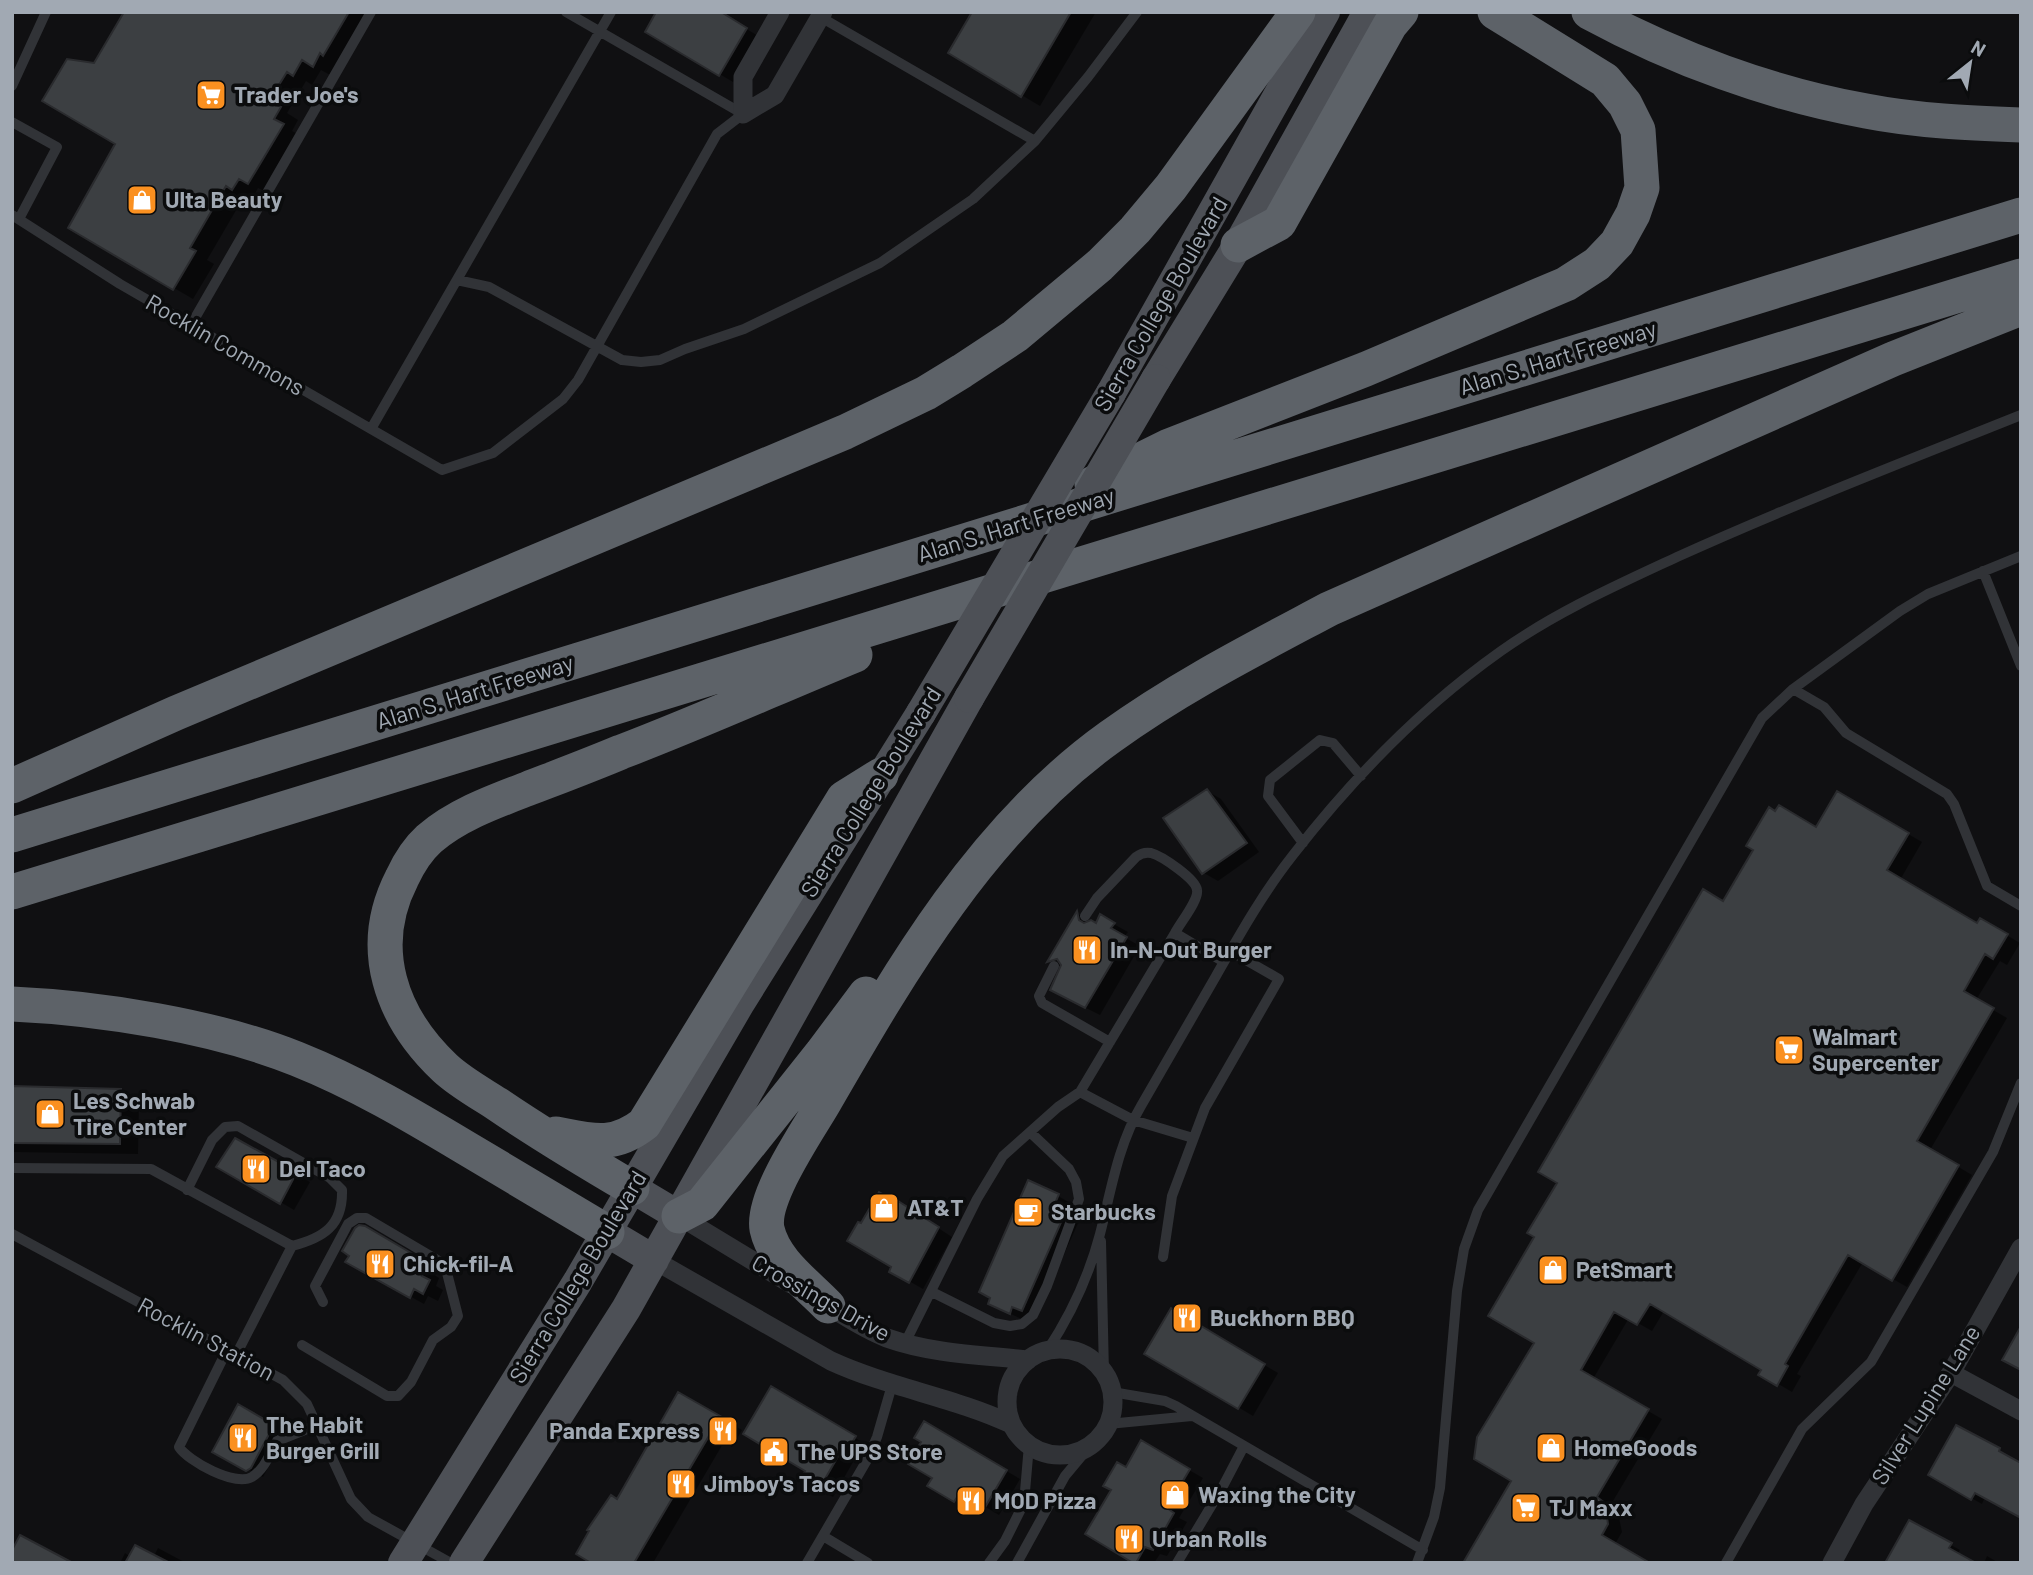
<svg xmlns="http://www.w3.org/2000/svg" width="2033" height="1575" font-family="Barlow,sans-serif">
<rect width="100%" height="100%" fill="#101012"/>
<!-- shadow -->
<path fill="#0007" d="M126 12H369L332 76 321 70 312 85 306 81 287 113 298 120 292 131 301 136 268 193 258 188 252 199 245 195 207 260 214 264 193 299 71 228 118 143 95 65Z
M718 12 760 37 733 82 647 31Z
M975 12H1096L1040 106 950 53Z
M1207 791 1221 799 1259 852 1218 881 1204 873Z
M1838 794 1922 842 1900 880 1978 925 1981 920 2020 943 2007 965 2000 961 1976 1000 2007 1018 1930 1150 1972 1175 1907 1287 1863 1262 1797 1374 1801 1376 1792 1392 1761 1374 1764 1369 1664 1311 1652 1331 1629 1318 1593 1379 1662 1419 1610 1506 1618 1513 1622 1532 1615 1544 1465 1563 1514 1480 1537 1342 1724 904 1817 829Z
M1078 914 1096 925 1101 917 1128 932 1124 937 1140 946 1100 1015 1066 998 1062 968 1050 961Z
M12 1088 120 1091 139 1102 138 1154 12 1152Z
M235 1141 310 1182 294 1210 219 1166Z
M1058 1196 1072 1204 1067 1214 1079 1221 1036 1317 1027 1313 1024 1320 1004 1311Z
M912 1211 952 1237 923 1289 891 1271Z
M364 1228 436 1270 433 1274 439 1278 436 1286 443 1290 438 1301 428 1296 424 1304 348 1262Z
M1172 1310 1278 1373 1253 1416 1147 1353Z
M771 1389 869 1446 859 1462 838 1450 836 1453 853 1462 833 1497 802 1479 807 1470Z
M679 1395 742 1430 732 1447 724 1442 653 1563H594L618 1502Z
M238 1406 287 1434 263 1477 228 1459Z
M925 1423 1020 1479 999 1515 974 1500 969 1508 930 1485 934 1477 923 1441Z
M1142 1443 1203 1478 1179 1518 1187 1522 1167 1556 1160 1554 1154 1563H1136L1113 1490Z
M1930 1475 1985 1497 1982 1504Z
M1909 1522 1960 1550 1957 1555 1887 1563Z
M158 1548 186 1563H120L125 1553 131 1557 154 1556Z
M1987 1556 1999 1563H1984Z"/>
<!-- building -->
<path fill="#3c3f42" stroke="#2a2b2e" stroke-width="2" d="M124 12H349L323 56 320 53 313 67 302 60 293 76 287 72 269 101 281 107 274 119 284 124 248 184 239 179 232 190 226 186 190 248 196 251 173 290 68 228 115 144 42 101 67 59 94 63Z
M656 12H721L747 28 719 76 645 32Z
M972 12H1071L1021 97 948 53Z
M1207 789 1247 843 1202 874 1163 818Z
M1837 791 1909 833 1887 870 1977 923 1980 918 2008 934 1993 959 1985 954 1964 991 1994 1008 1917 1141 1959 1165 1892 1281 1848 1255 1785 1364 1788 1366 1777 1386 1758 1375 1761 1370 1650 1304 1637 1325 1614 1312 1581 1370 1649 1409 1597 1497 1605 1503 1608 1524 1602 1535 1650 1563H1463L1511 1481 1474 1459 1477 1437 1534 1343 1488 1316 1534 1237 1527 1233 1557 1183 1538 1172 1703 889 1723 901 1753 850 1746 846 1769 807 1775 811 1779 805 1816 827Z
M1077 911 1079 920 1084 923 1091 920 1096 923 1100 914 1115 923 1111 928 1127 937 1085 1008 1050 990 1061 965 1057 959 1047 962Z
M12 1086 121 1089 120 1144 12 1143Z
M235 1138 297 1172 280 1204 216 1167Z
M1028 1180 1059 1194 1054 1206 1066 1211 1022 1311 1012 1307 1010 1314 988 1304 990 1298 979 1292Z
M879 1192 897 1202 898 1201 939 1227 909 1283 889 1272 891 1267 847 1241 858 1222 861 1223Z
M359 1225 365 1226 423 1260 420 1265 427 1268 422 1276 430 1280 423 1294 414 1289 410 1298 345 1262 349 1256 342 1251 355 1228Z
M1171 1308 1265 1364 1238 1409 1144 1354Z
M2021 1326V1370L2002 1360Z
M771 1386 856 1436 845 1455 840 1453 818 1491 800 1479 805 1471 743 1434Z
M678 1392 729 1421 717 1441 709 1436 634 1563H591L576 1554 589 1531 587 1530 611 1495 617 1499Z
M238 1404 274 1425 251 1468 246 1471 212 1452Z
M924 1421 1007 1470 984 1509 959 1494 954 1502 927 1486 932 1478 908 1464 921 1442 914 1438Z
M1956 1425 2000 1448 1999 1451 2021 1463V1518L1975 1493 1971 1500 1928 1475Z
M1141 1440 1190 1469 1167 1508 1174 1513 1153 1550 1145 1547 1136 1563H1133L1085 1534 1111 1490 1103 1486 1117 1462 1126 1467Z
M1909 1520 1952 1543 1949 1548 1976 1563H1885Z
M20 1535 73 1563H12V1550Z
M135 1545 170 1563H125Z"/>
<g fill="none" stroke-linecap="round" stroke-linejoin="round">
<!-- lane -->
<path stroke="#313337" stroke-width="10" d="M817 15 1035 141
M12 86 46 12
M12 122 57 147 19 219
M12 215 120 284 442 470 493 453 563 399 578 380 717 134 743 114 566 12
M457 280 489 287 622 360 641 362 660 360 685 349 744 329 880 263 973 199 1035 141 1088 77 1137 12
M191 325 371 12
M371 429 611 12
M1983 571 2021 666
M1793 689 1824 707 1846 733 1947 794 1954 804 1987 886 2021 906
M1303 843 1268 796 1270 780 1320 740 1333 743 1361 776
M1085 916 1097 898 1136 857C1140 854 1146 852 1151 853 1162 856 1196 879 1197 890 1199 900 1180 923 1175 933
M1054 966 1039 996 1042 1003 1110 1042
M1080 1092 1175 933 1224 962
M12 1168 151 1169 292 1246 236 1355
M187 1190 212 1140 225 1127 238 1126 330 1178 342 1190C343 1226 323 1238 292 1246
M12 1234 283 1380 307 1404 351 1499 368 1517 451 1563
M1101 1241 1104 1373
M1163 1257 1172 1196 1205 1108 1279 979 1230 951
M932 1292 994 1323 1010 1326 1022 1324 1033 1315 1047 1286 1079 1199 1076 1182 1069 1169 1031 1133
M905 1343 977 1199 1003 1156 1058 1107 1080 1092 1133 1120 1193 1138
M302 1345 387 1396H398L411 1382 433 1340 451 1327 458 1316 446 1269 439 1261 366 1218H357L348 1224 315 1286 323 1302
M227 1350 179 1447C188 1461 235 1487 252 1477 265 1469 270 1453 277 1441L317 1425
M1047 1351C1070 1316 1089 1276 1100 1234 1111 1191 1118 1145 1141 1106 1166 1062 1191 1019 1216 976 1240 934 1263 893 1293 855 1352 779 1422 707 1501 651 1556 612 1617 585 1677 557 1790 506 1906 461 2021 415
M1112 1392 1165 1401 1176 1406 1423 1550
M1108 1424 1192 1416
M823 1536 868 1563
M807 1563 867 1460 877 1437 892 1385
M989 1563 1005 1541 1024 1503 1029 1445
M1017 1563 1065 1476 1090 1446
M1177 1563 1222 1488 1244 1446
M1417 1563 1434 1517 1440 1488 1457 1291 1464 1249 1478 1210 1762 718 1793 689 1900 611 1928 594 2021 556
M1726 1563 1802 1429 1871 1362 1993 1152 2021 1083"/>
<!-- street -->
<path stroke="#313337" stroke-width="19" d="M743 114 775 95 823 12
M743 114V77L780 12
M679 1216 791 1284
M654 1260 831 1361C890 1388 953 1397 1011 1424
M820 1301C842 1314 863 1329 887 1338 932 1354 982 1355 1028 1360
M1007 1402a53 53 0 1 1 106 0a53 53 0 1 1-106 0Z
M1951 1373 2021 1411
M1832 1563 1864 1504 1951 1373 2021 1248"/>
<!-- primary -->
<path stroke="#4d5056" stroke-width="30" d="M1156 379 1238 245 1368 12
M1111 393 1325 12
M632 1188 679 1216
M607 1232 654 1260
M403 1563 578 1281 740 1003 921 713
M464 1563 626 1309 969 698"/>
<!-- highway -->
<path stroke="#5d6268" stroke-width="35" d="M1589 12C1674 58 1771 94 1866 111 1917 121 1969 123 2021 125
M1238 245 1279 223 1390 25 1401 12
M1092 484 1169 446 1366 369 1566 284 1597 264 1617 243 1633 214 1642 188 1638 130 1625 104 1605 80 1495 12
M12 786 176 713 845 432 926 393 962 371 1015 336 1100 265 1135 230 1171 187 1298 12
M12 835 2021 215
M12 892 2021 276
M12 1004C101 1008 215 1026 297 1059 357 1083 411 1115 466 1148 513 1176 560 1204 607 1232
M556 1134C592 1141 613 1148 644 1124L844 798 881 775
M632 1188C586 1161 541 1134 497 1104 480 1093 460 1082 445 1068 391 1017 366 948 402 878 408 865 418 849 429 839 457 815 493 802 527 789 558 777 590 765 621 752 700 722 777 687 855 655
M679 1216 702 1204 822 1053 866 994
M828 1306C806 1283 774 1261 767 1229 761 1197 809 1129 825 1101 902 968 983 828 1110 737 1179 687 1254 649 1329 609L1893 359 2021 308"/>
<!-- primary-bridge -->
<path stroke="#4d5056" stroke-width="30" d="M969 698 1156 379
M921 713 1111 393"/>
</g>
<!-- icons -->
<defs>
<g id="supermarket-square" transform="scale(1.575)"><rect x="-9" y="-9" width="18" height="18" rx="4" fill="#fa9020" stroke="#0b0c0d"/><path d="M-6-5.5h2.5l.6 2H6L4.5 2H-2.5L-4.4-4H-6ZM-1.5 3.2a1.3 1.3 0 1 0 .1 0ZM3 3.2a1.3 1.3 0 1 0 .1 0Z" fill="#fff"/></g>
<g id="shop-square" transform="scale(1.575)"><rect x="-9" y="-9" width="18" height="18" rx="4" fill="#fa9020" stroke="#0b0c0d"/><path d="M-5-2.5h2.3a2.7 3.5 0 0 1 5.4 0H5L5.5 6h-11ZM-1.5-2.5h3a1.5 2.3 0 0 0-3 0Z" fill="#fff"/></g>
<g id="restaurant-square" transform="scale(1.575)"><rect x="-9" y="-9" width="18" height="18" rx="4" fill="#fa9020" stroke="#0b0c0d"/><path d="M-5-6h1v4h1v-4h1v4h1v-4h1v5L-1.5 .5V6h-2V.5L-5-1ZM5-6V6H3V1.5H1.5Q1.5-4 5-6Z" fill="#fff"/></g>
<g id="cafe-square" transform="scale(1.575)"><rect x="-9" y="-9" width="18" height="18" rx="4" fill="#fa9020" stroke="#0b0c0d"/><path d="M-5.5-4.5H6V0H3Q3 3.5 0 3.5H-2.5Q-5.5 3.5-5.5 0ZM3-3.2v2h1.7v-2ZM-6 4.5H4V6H-6Z" fill="#fff"/></g>
<g id="civic-square" transform="scale(1.575)"><rect x="-9" y="-9" width="18" height="18" rx="4" fill="#fa9020" stroke="#0b0c0d"/><path d="M-.6-6.5H3V-4.5H.6V-3L4-1V1h2V6H-6V1h2V-1L-.6-3ZM-1.2 2.5V6h2.4V2.5Z" fill="#fff"/></g>
</defs>
<g fill-rule="evenodd">
<use href="#supermarket-square" x="211" y="95"/>
<use href="#shop-square" x="142" y="200"/>
<use href="#restaurant-square" x="1087" y="950"/>
<use href="#supermarket-square" x="1789" y="1050"/>
<use href="#shop-square" x="50" y="1114"/>
<use href="#restaurant-square" x="256" y="1169"/>
<use href="#shop-square" x="884" y="1208"/>
<use href="#cafe-square" x="1028" y="1212"/>
<use href="#restaurant-square" x="380" y="1264"/>
<use href="#shop-square" x="1553" y="1270"/>
<use href="#restaurant-square" x="1187" y="1318"/>
<use href="#restaurant-square" x="723" y="1431"/>
<use href="#restaurant-square" x="243" y="1438"/>
<use href="#shop-square" x="1551" y="1448"/>
<use href="#civic-square" x="774" y="1452"/>
<use href="#restaurant-square" x="681" y="1484"/>
<use href="#shop-square" x="1175" y="1495"/>
<use href="#restaurant-square" x="971" y="1501"/>
<use href="#supermarket-square" x="1526" y="1508"/>
<use href="#restaurant-square" x="1129" y="1539"/>
</g>
<g text-anchor="middle" stroke-width="7" stroke-linejoin="round" paint-order="stroke">
<!-- poi labels -->
<g font-size="23" font-weight="bold" fill="#a1a9b3" stroke="#0b0c0d" text-anchor="start">
<text x="234" y="103">Trader Joe's</text>
<text x="165" y="208">Ulta Beauty</text>
<text x="1110" y="958">In-N-Out Burger</text>
<text x="1812" y="1045">Walmart<tspan x="1812" dy="26">Supercenter</tspan></text>
<text x="73" y="1109">Les Schwab<tspan x="73" dy="26">Tire Center</tspan></text>
<text x="279" y="1177">Del Taco</text>
<text x="907" y="1216">AT&amp;T</text>
<text x="1051" y="1220">Starbucks</text>
<text x="403" y="1272">Chick-fil-A</text>
<text x="1576" y="1278">PetSmart</text>
<text x="1210" y="1326">Buckhorn BBQ</text>
<text x="266" y="1433">The Habit<tspan x="266" dy="26">Burger Grill</tspan></text>
<text x="700" y="1439" text-anchor="end">Panda Express</text>
<text x="1574" y="1456">HomeGoods</text>
<text x="797" y="1460">The UPS Store</text>
<text x="704" y="1492">Jimboy's Tacos</text>
<text x="1198" y="1503">Waxing the City</text>
<text x="994" y="1509">MOD Pizza</text>
<text x="1549" y="1516">TJ Maxx</text>
<text x="1152" y="1547">Urban Rolls</text>
</g>
<!-- street labels -->
<g font-size="23" fill="#a1a9b3" stroke="#0b0c0d">
<text transform="translate(1161 304) rotate(-60)" y="8">Sierra College Boulevard</text>
<text transform="translate(225 345) rotate(30)" y="8">Rocklin Commons</text>
<text transform="translate(1558 358) rotate(-17)" y="8">Alan S. Hart Freeway</text>
<text transform="translate(1016 525) rotate(-17)" y="8">Alan S. Hart Freeway</text>
<text transform="translate(475 692) rotate(-17)" y="8">Alan S. Hart Freeway</text>
<text transform="translate(871 792) rotate(-58)" y="8">Sierra College Boulevard</text>
<text transform="translate(578 1277) rotate(-59)" y="8">Sierra College Boulevard</text>
<text transform="translate(821 1298) rotate(29)" y="8">Crossings Drive</text>
<text transform="translate(206 1339) rotate(28)" y="8">Rocklin Station</text>
<text transform="translate(1926 1405) rotate(-58)" y="8">Silver Lupine Lane</text>
</g>
</g>
<!-- border -->
<rect width="2033" height="1575" fill="none" stroke="#a1a9b3" stroke-width="28"/>
<!-- north arrow -->
<g transform="translate(1970 63) rotate(30)" stroke="#0b0c0d" stroke-width="5" paint-order="stroke">
<path d="M0-5L12 26L0 18L-12 26Z" fill="#a1a9b3"/>
<text y="-10" font-size="19" font-weight="bold" text-anchor="middle" fill="#a1a9b3">N</text>
</g>
</svg>
